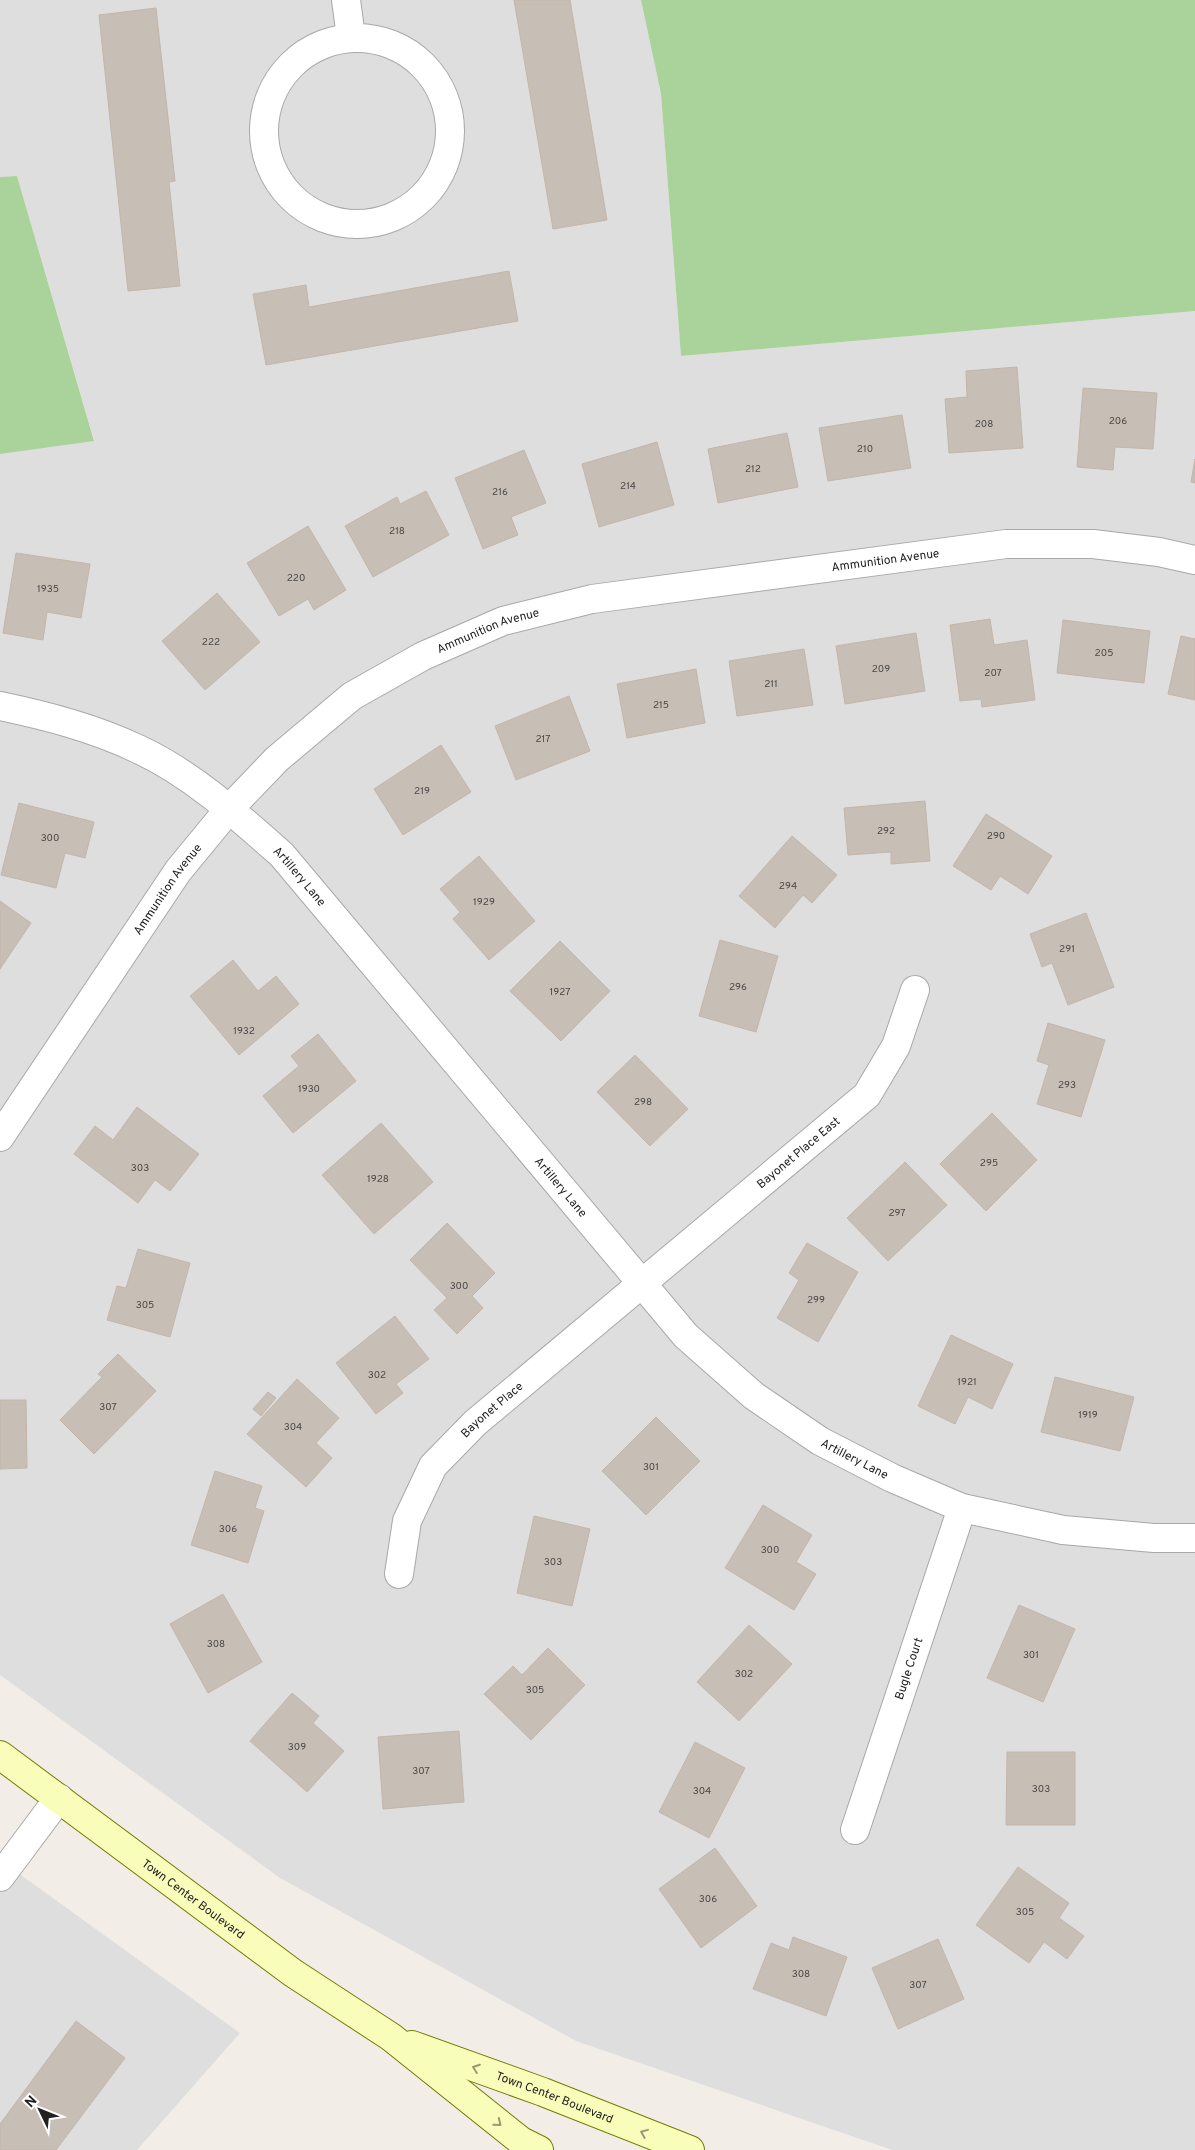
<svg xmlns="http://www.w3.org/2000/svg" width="1195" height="2150" font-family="Overpass,sans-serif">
<rect width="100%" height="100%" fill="#f2eee7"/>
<!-- residential -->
<path fill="#dfdede" d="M0 0H641L661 94 681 356 1195 311V2150H892L576 2041 280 1878 0 1675V454L94 440 17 176 0 177Z
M0 1860 240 2033 137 2150H0Z"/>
<!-- forest -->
<path fill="#a9d39a" d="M641 0H1195V311L681 356 661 94Z
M17 176 94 441 0 454V177Z"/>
<!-- building -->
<path fill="#c7beb6" stroke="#c4b5a8" d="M514 0H570L607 220 553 229Z
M156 8 175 181 169 182 180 286 128 291 99 15Z
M509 271 518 321 266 365 253 294 306 285 309 307Z
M1017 367 1023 448 949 453 945 399 967 397 966 371Z
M1083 388 1157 393 1153 449 1115 447 1113 470 1077 467Z
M902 415 911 468 828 481 819 428Z
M787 433 798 487 718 503 708 449Z
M657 442 674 505 599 527 582 464Z
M524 450 546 503 511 517 518 535 483 549 455 478Z
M1195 459V483L1191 482Z
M426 491 449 535 373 577 345 526 397 497 400 504Z
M308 526 346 590 314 610 308 599 279 616 247 563Z
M16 553 90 564 81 618 47 612 43 640 3 633Z
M217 593 260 642 205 690 162 641Z
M990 619 994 645 1027 640 1035 700 982 707 981 699 960 701 950 625Z
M1063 620 1150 631 1144 683 1057 673Z
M916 633 925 691 845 704 836 646Z
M1181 636 1195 639V700L1168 694Z
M804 649 813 705 737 716 729 661Z
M696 669 705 723 627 738 617 684Z
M569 696 590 751 516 780 495 726Z
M441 745 471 792 403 835 374 789Z
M925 801 930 861 891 864V852L848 855 844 808Z
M19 803 94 822 85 858 65 853 56 888 1 875Z
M986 814 1052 856 1028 894 1000 876 991 890 953 866Z
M792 836 837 875 812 903 803 895 775 928 739 896Z
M479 856 535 921 489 960 453 919 460 912 440 889Z
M0 901 31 923 0 969Z
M1086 913 1114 987 1068 1005 1052 963 1042 967 1030 934Z
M720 940 778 956 756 1032 699 1016Z
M560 941 610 991 561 1041 510 991Z
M233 960 258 991 276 976 299 1004 239 1055 190 996Z
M1048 1023 1105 1040 1081 1117 1037 1104 1049 1065 1037 1061Z
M318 1034 356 1081 293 1133 263 1096 299 1066 291 1056Z
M635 1055 688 1109 650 1146 597 1092Z
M137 1107 199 1154 170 1191 155 1180 138 1203 74 1154 95 1126 113 1140Z
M992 1113 1037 1160 986 1211 940 1164Z
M381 1123 433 1182 374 1234 322 1175Z
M905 1162 947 1205 888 1261 847 1218Z
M447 1223 495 1273 472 1296 483 1308 457 1334 434 1310 447 1298 410 1260Z
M807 1243 858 1272 818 1342 777 1318 799 1280 789 1273Z
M138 1249 190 1263 170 1337 107 1320 117 1286 126 1288Z
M395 1316 429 1359 396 1384 403 1393 376 1414 336 1363Z
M951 1335 1013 1364 992 1409 968 1397 955 1424 918 1406Z
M118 1354 156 1391 94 1454 60 1420 102 1377 98 1374Z
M1055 1377 1134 1397 1120 1451 1041 1432Z
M297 1379 339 1418 316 1443 332 1458 306 1487 247 1434Z
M268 1392 276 1398 261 1416 253 1409Z
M0 1400H26L27 1468 0 1469Z
M656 1417 700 1461 646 1515 602 1471Z
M215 1471 262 1486 255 1508 264 1511 248 1563 191 1545Z
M763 1505 812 1535 796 1562 816 1574 794 1610 725 1568Z
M534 1516 590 1529 572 1606 517 1593Z
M223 1594 262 1662 208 1693 170 1624Z
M1019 1605 1075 1629 1043 1702 987 1678Z
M749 1625 792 1664 739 1721 697 1682Z
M548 1648 585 1685 531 1740 484 1694 513 1666 522 1675Z
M292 1693 319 1716 313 1723 344 1751 307 1792 250 1741Z
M459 1731 464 1802 383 1809 378 1737Z
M695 1742 745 1768 709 1838 659 1812Z
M1007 1752H1075V1825H1006Z
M715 1848 757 1906 701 1948 659 1889Z
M1018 1867 1069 1903 1059 1918 1084 1936 1067 1959 1044 1942 1029 1963 976 1925Z
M793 1937 847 1957 826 2016 753 1989 771 1943 789 1950Z
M938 1939 964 1999 898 2029 872 1968Z
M76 2021 125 2058 56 2150H0V2124Z"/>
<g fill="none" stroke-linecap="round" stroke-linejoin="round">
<!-- street casing -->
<g stroke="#a8a8a8" stroke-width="30">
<g id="street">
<path d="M346 0 351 37"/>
<circle cx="357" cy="131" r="93"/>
<path id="s1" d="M0 706C47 716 94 728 138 749 192 774 238 816 282 855L686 1336 754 1396 820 1441 892 1478 962 1508 1063 1530 1154 1538H1195"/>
<path id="s2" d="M0 1137 178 871 229 809 277 759 352 696 423 656 503 621 592 599 1006 544H1093L1159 552 1195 560"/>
<path id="s3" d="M399 1574 407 1521 433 1466 475 1423 867 1095 896 1046 915 990"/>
<path id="s4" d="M855 1830 962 1508"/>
<path d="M0 1877 59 1798"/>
</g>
</g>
<!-- secondary casing -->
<g stroke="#6f7f00" stroke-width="30">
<g id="secondary">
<path id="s5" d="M0 1755 293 1973 391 2037 521 2141 539 2150"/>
<path id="s6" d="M412 2045 543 2092 690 2150"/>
</g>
</g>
<!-- street -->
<use href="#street" stroke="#fff" stroke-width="28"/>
<!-- secondary -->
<use href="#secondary" stroke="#f8fdba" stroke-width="28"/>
</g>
<!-- one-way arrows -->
<defs><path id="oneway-chevron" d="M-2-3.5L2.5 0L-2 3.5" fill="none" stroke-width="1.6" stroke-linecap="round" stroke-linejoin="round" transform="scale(1.25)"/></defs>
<g stroke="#979a75">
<use href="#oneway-chevron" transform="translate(476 2068) rotate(-160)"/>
<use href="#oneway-chevron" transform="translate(498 2123) rotate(39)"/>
<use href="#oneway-chevron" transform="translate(644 2133) rotate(-158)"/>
</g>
<g text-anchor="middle" stroke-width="4.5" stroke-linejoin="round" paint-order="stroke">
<!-- number labels -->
<g font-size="10" fill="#4a4846">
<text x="1118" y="424">206</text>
<text x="984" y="427">208</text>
<text x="865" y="452">210</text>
<text x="753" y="472">212</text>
<text x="628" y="489">214</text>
<text x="500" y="495">216</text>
<text x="397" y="534">218</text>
<text x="296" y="581">220</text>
<text x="48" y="592">1935</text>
<text x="211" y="645">222</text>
<text x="1104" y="656">205</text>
<text x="881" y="672">209</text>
<text x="993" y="676">207</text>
<text x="771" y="687">211</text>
<text x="661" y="708">215</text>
<text x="543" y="742">217</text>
<text x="422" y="794">219</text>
<text x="886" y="834">292</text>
<text x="996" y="839">290</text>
<text x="50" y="841">300</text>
<text x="788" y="889">294</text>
<text x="484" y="905">1929</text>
<text x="1067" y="952">291</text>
<text x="738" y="990">296</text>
<text x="560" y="995">1927</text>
<text x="244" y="1034">1932</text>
<text x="1067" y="1088">293</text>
<text x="309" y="1092">1930</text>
<text x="643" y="1105">298</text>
<text x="989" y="1166">295</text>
<text x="140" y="1171">303</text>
<text x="378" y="1182">1928</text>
<text x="897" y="1216">297</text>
<text x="459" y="1289">300</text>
<text x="816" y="1303">299</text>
<text x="145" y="1308">305</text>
<text x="377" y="1378">302</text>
<text x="967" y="1385">1921</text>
<text x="108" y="1410">307</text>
<text x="1088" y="1418">1919</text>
<text x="293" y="1430">304</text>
<text x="651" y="1470">301</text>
<text x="228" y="1532">306</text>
<text x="770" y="1553">300</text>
<text x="553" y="1565">303</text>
<text x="216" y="1647">308</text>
<text x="1031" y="1658">301</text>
<text x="744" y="1677">302</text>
<text x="535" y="1693">305</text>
<text x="297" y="1750">309</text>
<text x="421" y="1774">307</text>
<text x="1041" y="1792">303</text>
<text x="702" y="1794">304</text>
<text x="708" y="1902">306</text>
<text x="1025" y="1915">305</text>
<text x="801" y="1977">308</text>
<text x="918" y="1988">307</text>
</g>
<!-- street labels -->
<g font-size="12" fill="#212121" stroke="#fff">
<text dy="4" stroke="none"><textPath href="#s2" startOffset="1124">Ammunition Avenue</textPath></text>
<text dy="4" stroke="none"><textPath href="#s2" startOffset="719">Ammunition Avenue</textPath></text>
<text dy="4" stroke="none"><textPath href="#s1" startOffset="352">Artillery Lane</textPath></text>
<text dy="4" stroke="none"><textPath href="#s2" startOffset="299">Ammunition Avenue</textPath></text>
<text dy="4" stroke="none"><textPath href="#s3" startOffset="596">Bayonet Place East</textPath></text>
<text dy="4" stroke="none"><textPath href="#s1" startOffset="758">Artillery Lane</textPath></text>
<text dy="4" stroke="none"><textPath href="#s3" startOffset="196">Bayonet Place</textPath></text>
<text dy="4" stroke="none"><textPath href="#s1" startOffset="1162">Artillery Lane</textPath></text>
<text dy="4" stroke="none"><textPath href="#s4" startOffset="170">Bugle Court</textPath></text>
<text dy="4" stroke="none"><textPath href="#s5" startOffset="241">Town Center Boulevard</textPath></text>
<text dy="4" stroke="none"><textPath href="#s6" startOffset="152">Town Center Boulevard</textPath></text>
</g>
</g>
<!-- north arrow -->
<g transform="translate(40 2110) rotate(313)" stroke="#ffffff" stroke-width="4" paint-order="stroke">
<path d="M0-4L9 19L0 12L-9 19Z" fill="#212121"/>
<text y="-8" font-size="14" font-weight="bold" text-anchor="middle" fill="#212121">N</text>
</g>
</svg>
